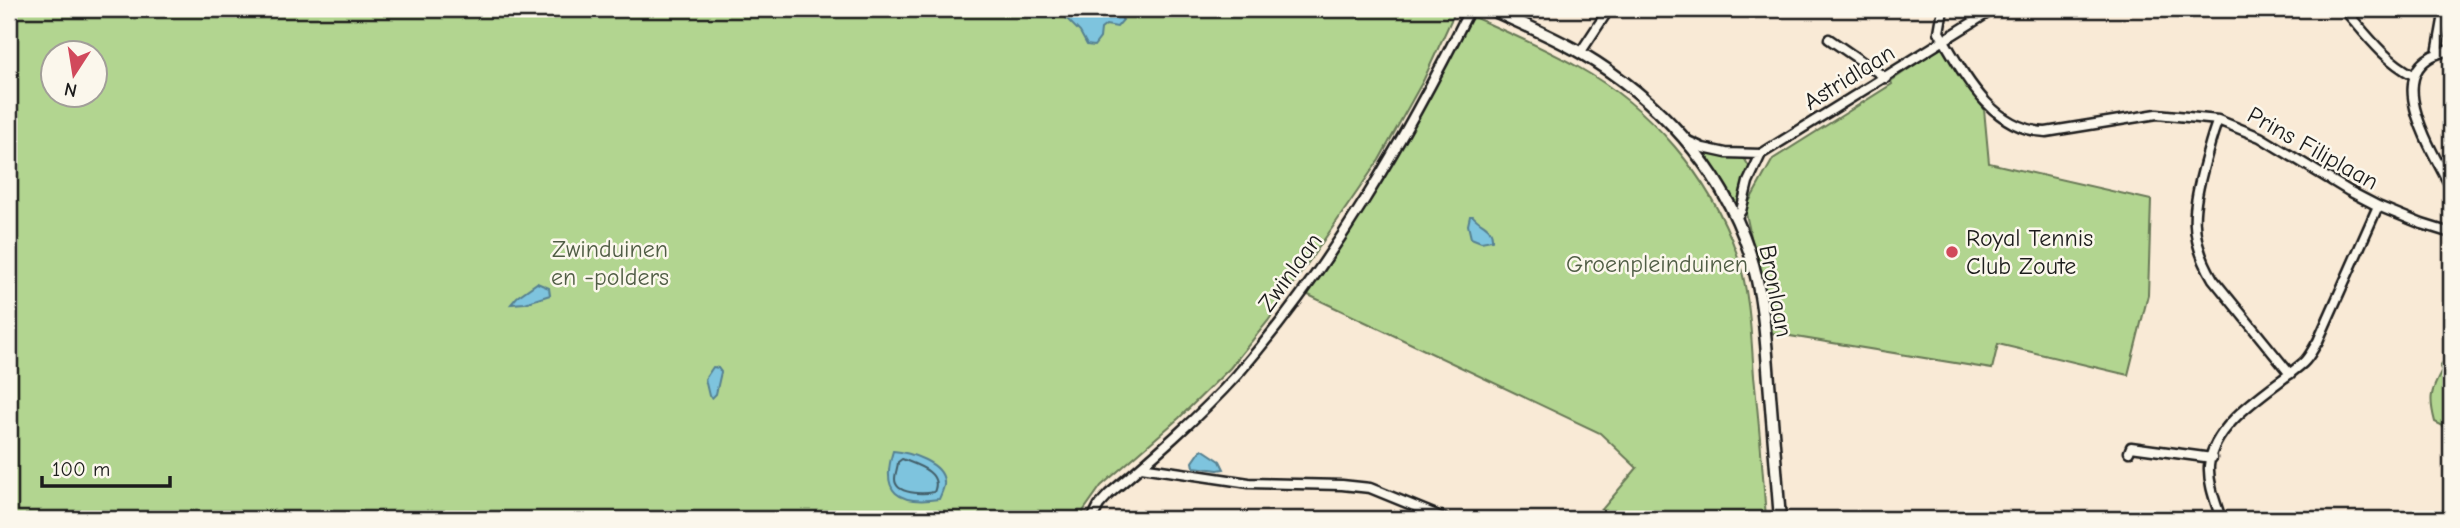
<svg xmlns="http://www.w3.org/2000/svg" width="2460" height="528" font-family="'Comic Neue',sans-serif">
<rect width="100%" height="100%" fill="#f9ead6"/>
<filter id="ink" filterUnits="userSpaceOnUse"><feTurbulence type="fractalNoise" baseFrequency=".0143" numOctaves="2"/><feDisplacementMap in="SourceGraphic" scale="14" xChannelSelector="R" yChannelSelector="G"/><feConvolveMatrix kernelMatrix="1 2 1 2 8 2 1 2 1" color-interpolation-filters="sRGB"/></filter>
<g filter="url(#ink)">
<path fill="#b2d590" stroke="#677856" stroke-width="2" fill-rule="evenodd" d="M9 9H1450L1453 16 1424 79 1379 160 1268 321 1230 368 1179 418 1101 486 1084 510 1081 519H9ZM52 52H94V94H52Z
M1467 14C1504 31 1543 47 1578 67 1650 107 1710 176 1737 254 1750 293 1751 335 1754 376 1759 423 1763 471 1766 519H1594L1637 468 1600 433 1302 292 1387 165Z
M1941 47 1984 109 1989 163 2151 200 2148 295 2128 375 1998 344 1992 369 1772 333 1745 209 1773 159 1892 84 1891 81Z
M1704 153 1730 158H1744L1750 168 1741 188 1737 207 1703 155Z
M2451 352V430L2435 422C2429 399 2430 392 2442 371L2440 367Z"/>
<path fill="#7ec4de" stroke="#578190" stroke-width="2" d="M1018 9H1084L1096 15 1101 13 1102 9H1114L1123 20 1117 27 1106 25 1101 29 1100 38 1094 46 1087 45 1080 32 1063 15C1049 19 1033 20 1019 12Z
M1470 216H1473C1480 225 1493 226 1492 240L1481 242 1471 238 1468 225Z
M537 283 549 288 550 295 525 303 511 304 517 297Z
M713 367 718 368 721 372 716 394 712 398 709 396 705 379Z
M1202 449 1220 461 1224 469 1218 470 1194 467 1193 462Z
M893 451C909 452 944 463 944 482 945 487 941 494 939 499 898 505 880 493 893 451Z"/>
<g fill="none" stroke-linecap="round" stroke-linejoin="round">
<path stroke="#435f6a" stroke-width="2" d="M902 459C917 465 943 472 934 492 924 494 895 495 895 479 895 473 898 467 898 462Z"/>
<g stroke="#1c1c1c" stroke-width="13">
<path id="minor" d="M1943 9 1939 32C1964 74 1991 130 2046 132L2157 114 2218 120 2260 137 2349 191 2378 206 2422 224 2451 233
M2344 9C2365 33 2384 60 2413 75
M1829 39 1886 78
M2451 50C2375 64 2432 149 2451 188
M1580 53 1609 9
M2437 54 2445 9
M2218 120C2212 134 2209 148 2205 162 2192 208 2188 237 2213 279L2290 374
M1688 141 1703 148 1726 153 1761 154 1994 9
M1736 218 1741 211 1748 182 1761 154
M2129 452 2131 447 2212 458
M1141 467 1249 483 1342 485 1370 488 1446 519
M1092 519 1099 505 1109 494C1154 456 1198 418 1237 375 1332 266 1406 137 1470 9
M2221 519C2216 503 2208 484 2209 466 2213 421 2272 390 2303 363 2309 358 2313 349 2318 341L2378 206"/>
</g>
<g stroke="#1c1c1c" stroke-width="15">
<path id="tertiary" d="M1490 9C1520 23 1552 36 1581 53 1657 98 1721 166 1749 251 1763 293 1766 338 1769 382 1773 428 1776 473 1780 519"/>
</g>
<use href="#minor" stroke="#fbf7ec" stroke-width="8"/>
<use href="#tertiary" stroke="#fbf7ec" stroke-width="10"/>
</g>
</g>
<circle fill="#d1495b" stroke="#fbf7ec" stroke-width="2.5" cx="1952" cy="252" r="7"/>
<g text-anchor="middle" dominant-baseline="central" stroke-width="5" stroke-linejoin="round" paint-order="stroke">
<g font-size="24" fill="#1c1c1c" stroke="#fbf7ec">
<text transform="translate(1849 77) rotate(-32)">Astridlaan</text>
<text transform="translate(2313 148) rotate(29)">Prins Filiplaan</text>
<text transform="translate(1290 272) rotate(-54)">Zwinlaan</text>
<text transform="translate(1776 291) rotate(79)">Bronlaan</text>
</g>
<g font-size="24" fill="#1c1c1c" stroke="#fbf7ec" text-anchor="start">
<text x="1966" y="238">Royal Tennis<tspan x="1966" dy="28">Club Zoute</tspan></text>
</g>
<g font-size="24" fill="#505d45" stroke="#fbf7ec">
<text x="610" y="249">Zwinduinen<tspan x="610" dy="28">en -polders</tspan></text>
<text x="1657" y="264">Groenpleinduinen</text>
</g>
</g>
<rect width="2460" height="528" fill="none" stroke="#fbf7ec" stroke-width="35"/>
<rect x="18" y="18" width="2425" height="493" fill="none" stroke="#1c1c1c" stroke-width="2.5" filter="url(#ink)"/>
<g transform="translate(74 74) rotate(192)"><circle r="33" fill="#fbf7ec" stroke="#a29f99" stroke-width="2"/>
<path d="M0-5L12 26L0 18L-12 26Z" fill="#d1495b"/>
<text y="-10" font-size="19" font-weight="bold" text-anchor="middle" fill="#1c1c1c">N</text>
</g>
<path d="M42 476v10h128v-10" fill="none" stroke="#1c1c1c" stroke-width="3.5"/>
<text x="52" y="476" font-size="21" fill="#1c1c1c" stroke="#fbf7ec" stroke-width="5" paint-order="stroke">100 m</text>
</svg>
